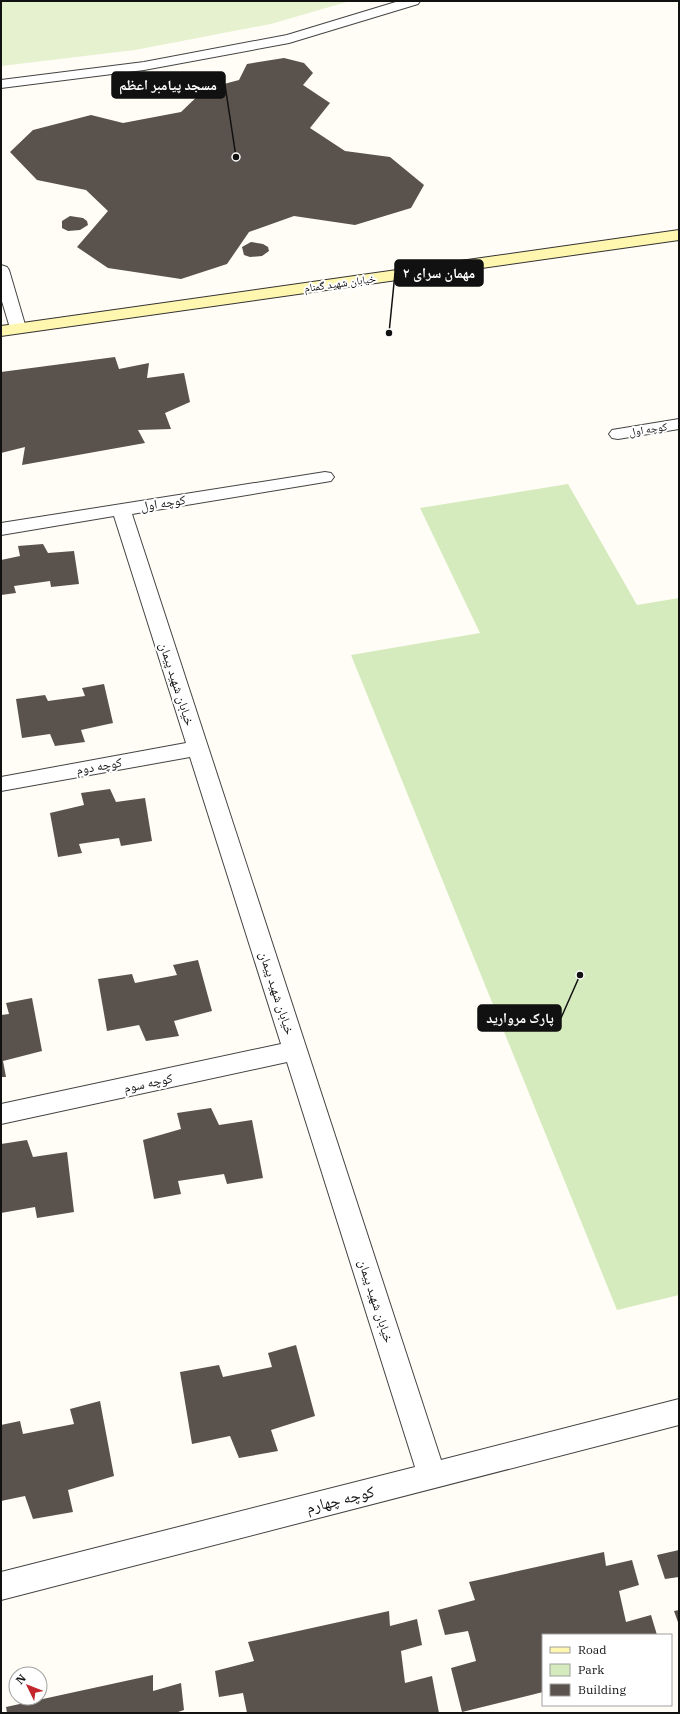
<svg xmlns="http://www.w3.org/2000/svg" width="680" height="1714" font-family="'IBM Plex Serif','Noto Naskh Arabic',serif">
<rect width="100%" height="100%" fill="#fffdf5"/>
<path fill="#d5ebbd" d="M568 484 637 605 679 598V1295L617 1310 351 655 480 633 420 508Z"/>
<path fill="#e6f2cf" d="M1 1H350L271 24 135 50 1 66Z"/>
<path fill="#5a524d" d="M284 58 304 63 313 73 303 85 330 103 310 128 345 151 390 157 424 185 411 208 355 225 294 216 249 232 227 264 181 279 108 268 77 247 108 211 86 190 37 180 10 152 33 130 91 115 123 123 181 112 205 89 239 80 247 64Z
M70 216 83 218 87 221 88 225 80 230 68 231 62 228V221Z
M251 242 263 244 268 247 269 251 262 256 250 257 244 255 242 247Z
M115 357 119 369 149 363 147 378 184 373 190 402 165 413 171 429 138 430 145 443 22 465 25 447 1 453V372Z
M43 544 48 553 74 551 79 584 51 587 50 581 14 586 16 593 1 595V560L20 556 18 546Z
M104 684 113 723 81 730 85 742 55 746 50 734 22 738 16 699 45 695 48 701 85 696 82 688Z
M110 789 116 802 145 798 152 841 121 846 119 838 79 844 82 853 58 857 50 813 84 805 81 793Z
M198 960 212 1011 174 1021 179 1036 146 1041 139 1025 107 1031 98 979 132 974 135 983 177 975 173 965Z
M32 998 42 1051 3 1061 6 1077H1V1015L9 1014 6 1003Z
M211 1108 219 1125 252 1120 263 1178 227 1184 224 1174 178 1181 181 1194 154 1199 143 1140 181 1129 177 1113Z
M27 1140 33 1157 67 1152 74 1212 37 1218 35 1207 1 1213V1144Z
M296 1345 315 1416 271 1430 278 1451 239 1458 230 1436 192 1444 180 1372 219 1365 223 1377 272 1367 268 1353Z
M100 1401 114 1476 68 1490 73 1512 33 1519 25 1496 1 1501V1425L20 1421 23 1434 74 1424 70 1409Z
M679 1550V1577L665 1579 657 1555Z
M604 1552 606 1566 632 1560 639 1585 619 1591 626 1622 651 1615 657 1635H543V1692L462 1712 451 1668 476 1661 468 1631 445 1635 438 1610 475 1600 469 1582Z
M679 1610V1625L674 1611Z
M389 1611 390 1626 417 1619 422 1645 401 1651 405 1683 432 1676 439 1713H247L243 1693 219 1697 215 1671 254 1661 248 1642Z
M153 1675V1691L181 1683 184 1710 175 1713H7L6 1707Z"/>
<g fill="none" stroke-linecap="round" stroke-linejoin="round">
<g stroke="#444" stroke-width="2">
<path id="street" d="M399 1H420L418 4 289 43 144 70 1 88V80L144 62 287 35Z
M1 265 7 267 9 270 26 328 24 331 18 333 12 331 10 328 1 298Z
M679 419V429L618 439 612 438 609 434 612 430 618 429Z
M325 472 331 473 334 477 331 481 132 514 441 1460 679 1399V1425L1 1600V1572L415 1467 287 1062 1 1124V1104L281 1044 190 757 1 791V777L186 743 114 516 1 535V523Z"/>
</g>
<g stroke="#333" stroke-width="2">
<path id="secondary" d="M679 230V240L1 336V326Z"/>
</g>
<use href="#street" fill="#fff" fill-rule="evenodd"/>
<use href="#secondary" fill="#fff6b0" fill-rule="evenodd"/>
</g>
<g text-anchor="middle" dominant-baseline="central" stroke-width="4" stroke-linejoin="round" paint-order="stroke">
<g font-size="11" fill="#111" stroke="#fff">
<text transform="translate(340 283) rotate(-8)">خیابان شهید گمنام</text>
<text transform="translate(648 429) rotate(-9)">کوچه اول</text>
</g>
<g font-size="13" fill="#111" stroke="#fff">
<text transform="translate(163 503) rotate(-9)">کوچه اول</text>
<text transform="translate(177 684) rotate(72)">خیابان شهید پیمان</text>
<text transform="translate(99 766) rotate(-10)">کوچه دوم</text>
<text transform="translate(277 993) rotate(72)">خیابان شهید پیمان</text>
<text transform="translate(148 1083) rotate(-12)">کوچه سوم</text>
<text transform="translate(376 1301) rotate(72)">خیابان شهید پیمان</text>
</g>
<g font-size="16" fill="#111" stroke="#fff">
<text transform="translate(340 1499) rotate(-14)">کوچه چهارم</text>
</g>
</g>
<path fill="none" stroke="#111" stroke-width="1.5" d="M236 157L225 85M389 333L395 273M580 975L561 1018"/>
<g fill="#111" stroke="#fff" stroke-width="1.5">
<circle cx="236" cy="157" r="4"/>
<circle cx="389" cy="333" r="4"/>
<circle cx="580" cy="975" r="4"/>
</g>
<g fill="#111" stroke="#111" stroke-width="1.5">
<rect x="112" y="72" width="113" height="26" rx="4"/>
<rect x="395" y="260" width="88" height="26" rx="4"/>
<rect x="478" y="1005" width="83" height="26" rx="4"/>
</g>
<g font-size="14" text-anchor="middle" font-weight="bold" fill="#fff">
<text x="168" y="90">مسجد پیامبر اعظم</text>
<text x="439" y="278">مهمان سرای ۲</text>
<text x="520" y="1023">پارک مروارید</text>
</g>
<rect width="680" height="1714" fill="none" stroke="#111111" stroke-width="4"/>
<rect x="542" y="1634" width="130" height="72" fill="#ffffff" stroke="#a0a0a0"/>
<rect x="550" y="1647" width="20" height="6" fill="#fff6b0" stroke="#a0a0a0"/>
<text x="578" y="1654" font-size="12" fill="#111111">Road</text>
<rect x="550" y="1664" width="20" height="12" fill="#d5ebbd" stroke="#a0a0a0"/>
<text x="578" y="1674" font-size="12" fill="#111111">Park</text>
<rect x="550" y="1684" width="20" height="12" fill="#5a524d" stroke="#a0a0a0"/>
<text x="578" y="1694" font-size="12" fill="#111111">Building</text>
<g transform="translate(28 1686) rotate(313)"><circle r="19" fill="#ffffff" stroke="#a0a0a0"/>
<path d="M0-3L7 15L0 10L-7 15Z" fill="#c4262e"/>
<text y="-6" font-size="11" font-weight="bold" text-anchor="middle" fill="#111111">N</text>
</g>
</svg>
